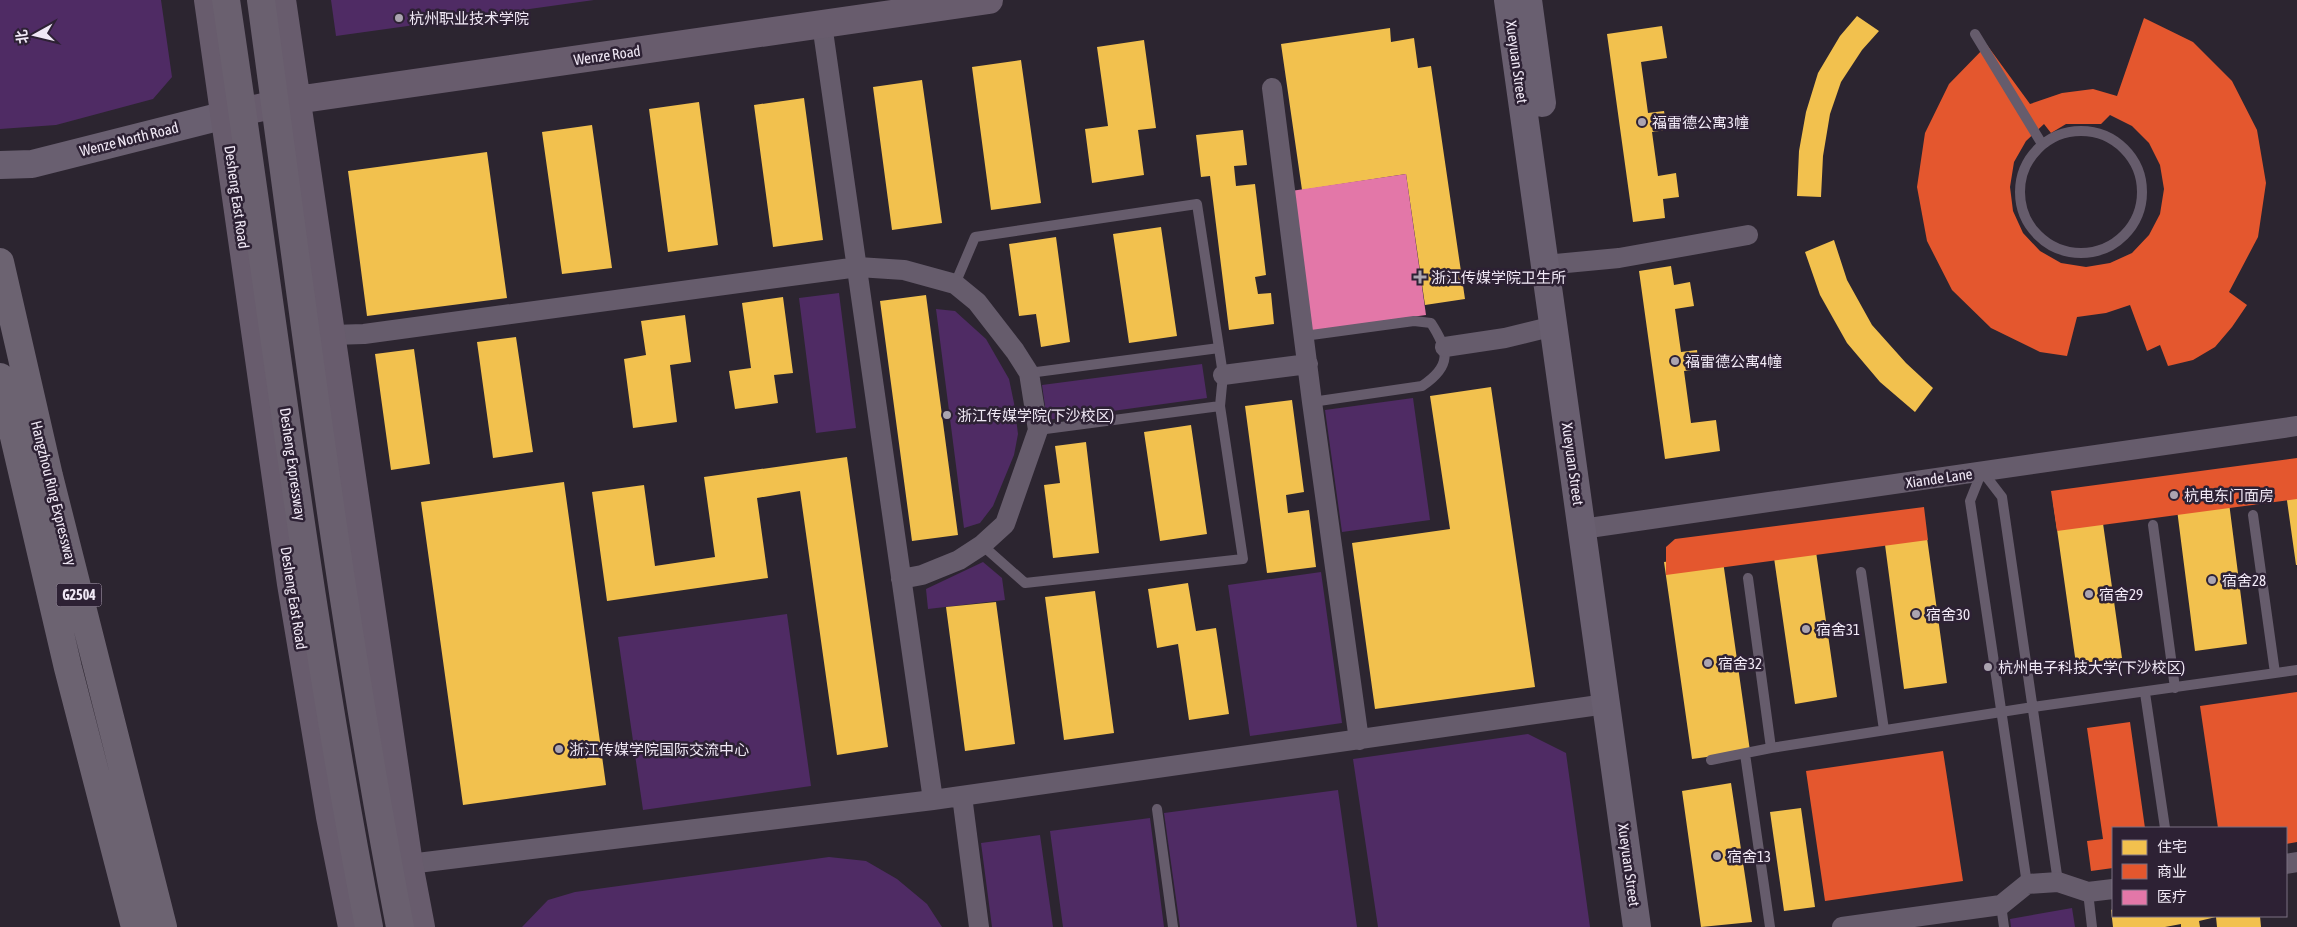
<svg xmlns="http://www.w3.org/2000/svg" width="2297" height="927" font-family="'Asap Condensed','Noto Sans SC',sans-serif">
<rect width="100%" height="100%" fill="#2c2530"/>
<path fill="#4f2b64" d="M0 0H161L172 77 153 99 56 125 0 129Z
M331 0H594L336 36Z
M839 293 856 428 816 433 799 298Z
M936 309 955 311 986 339 1009 379 1014 403 1018 434 1014 455 993 506 980 523 964 528Z
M1202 364 1207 398 1047 420 1042 385Z
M1413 398 1430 520 1342 532 1325 410Z
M983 562 1002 578 1005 600 928 609 926 589Z
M1321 572 1342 723 1250 736 1228 585Z
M787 614 811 786 643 810 618 637Z
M1528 734 1566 753 1590 927H1378L1353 759Z
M1338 790 1357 927H1180L1164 813Z
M1150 818 1164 927H1063L1050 831Z
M1040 835 1053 927H992L981 843Z
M829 857 866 861 897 879 927 904 942 927H522L548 900 575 892Z
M2072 908 2075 927H2011L2010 919Z"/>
<path fill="#f2c14e" d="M1857 16 1879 31 1862 50 1841 82 1830 114 1823 156 1821 197 1797 196 1799 151 1806 112 1818 73 1840 36Z
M1662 26 1667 58 1641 62 1648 113 1664 111 1667 130 1652 132 1658 176 1676 173 1679 197 1663 199 1665 218 1633 222 1607 34Z
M1390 28 1391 42 1414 38 1418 68 1431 66 1465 299 1425 305 1406 174 1302 190 1281 44Z
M1144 40 1156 128 1138 130 1144 175 1092 183 1085 129 1108 126 1097 47Z
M1021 60 1041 203 991 210 972 67Z
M922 80 942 223 892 230 873 87Z
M804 98 823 240 773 247 754 105Z
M699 102 718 245 668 252 649 109Z
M592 125 612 268 562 274 542 132Z
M1243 130 1247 165 1234 166 1236 186 1255 184 1266 275 1255 277 1258 294 1271 293 1274 324 1229 330 1210 176 1201 177 1196 135Z
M487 152 507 298 367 316 348 171Z
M1161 227 1177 336 1129 343 1113 234Z
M1056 237 1070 342 1041 347 1036 314 1019 316 1009 244Z
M1834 240 1847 280 1872 325 1906 363 1933 388 1915 412 1880 382 1847 343 1820 295 1805 252Z
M1671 266 1674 285 1690 282 1694 306 1675 309 1681 352 1697 350 1699 369 1684 371 1691 423 1716 420 1720 451 1665 459 1639 271Z
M926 295 958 535 912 541 880 301Z
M783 297 793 373 774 375 778 403 735 409 729 371 751 368 742 303Z
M685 315 691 362 670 365 677 422 633 428 624 359 646 355 641 321Z
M516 337 533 452 493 458 477 342Z
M414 349 430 464 391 470 375 354Z
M1491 387 1535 687 1375 709 1352 543 1450 529 1430 396Z
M1292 400 1304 492 1286 495 1288 513 1309 510 1316 567 1267 573 1245 406Z
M1191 425 1207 534 1160 541 1144 432Z
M1086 442 1099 553 1053 558 1044 485 1060 483 1055 446Z
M847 457 888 747 837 755 800 491 757 498 768 578 607 601 592 492 644 485 655 566 715 557 704 477Z
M2297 470V565H2296L2283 472Z
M2226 479 2247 644 2195 651 2174 486Z
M564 482 606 785 463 805 421 502Z
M2099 495 2122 658 2076 664 2053 501Z
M1924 516 1947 683 1904 689 1882 522Z
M1813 531 1837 697 1795 704 1771 537Z
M1722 554 1750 751 1692 759 1664 562Z
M1188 583 1196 631 1216 628 1229 714 1189 720 1178 644 1157 648 1148 589Z
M1095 591 1114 733 1064 740 1045 597Z
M996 602 1015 744 965 751 946 607Z
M1731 783 1752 922 1701 927 1682 791Z
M1801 808 1815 907 1784 911 1770 812Z
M2113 909V916H2260L2261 927H2217L2216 917 2199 921 2200 927H2181V924L2165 927H2113L2111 910Z"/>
<path fill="#e4572e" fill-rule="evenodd" d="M2144 18 2193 42 2232 81 2257 130 2266 183 2258 237 2229 292 2247 305 2232 327 2215 347 2193 360 2168 366 2160 345 2147 351 2130 305 2106 313 2077 317 2067 356 2040 352 1991 328 1952 290 1927 241 1917 187 1925 133 1949 84 1987 45 2030 104 2062 93 2093 89 2117 96ZM2110 115 2132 126 2149 143 2160 165 2164 189 2160 214 2149 235 2132 253 2110 263 2086 267 2061 263 2040 251 2023 233 2013 211 2010 187 2014 162 2026 141 2044 124 2051 133 2066 124H2101Z
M2297 458V499L2057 531 2051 491Z
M1924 507 1928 540 1666 575V547L1675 539Z
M2297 692V842L2286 844V828H2218L2200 706Z
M2130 722 2145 828H2113V868L2091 871 2087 841 2103 839 2087 728Z
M1943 751 1963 881 1825 901 1806 771Z"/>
<path fill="#e377a8" d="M1406 174 1426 315 1310 331 1291 191Z"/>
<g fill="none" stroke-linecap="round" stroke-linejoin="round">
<path stroke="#665c6c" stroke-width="10" d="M1975 34 2042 144
M2020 192a61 61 0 1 1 122 0a61 61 0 1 1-122 0Z
M955 284 975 237 1197 204 1219 348
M1304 336 1414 321 1431 323C1449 351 1452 366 1422 386L1312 402
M1029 373 1219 348 1223 375 1220 406 1038 430
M1982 471 2002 497 2058 882
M1982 471 1970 501 2027 884
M2253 515 2275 673
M2153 525 2175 688
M982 545 1025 583 1243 559 1220 406
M1861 572 1884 730
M1748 578 1771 748
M2145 693 2165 828
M1745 754 1770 927
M1711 760 1771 748 2033 707 2297 670
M1157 809 1173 927
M2088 892 2092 927
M2001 905 2004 927"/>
<path stroke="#665c6c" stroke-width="20" d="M822 24 933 800
M1272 88 1312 402 1359 740
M1545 265 1619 258 1748 235
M332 335 364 334 858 267 904 270 955 284 977 302 1015 351 1029 373 1038 430 1005 524 982 545 959 560 922 575 901 579
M1445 347 1505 338 1554 326
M1223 375 1308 364
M1582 529 2297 426
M962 796 979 927
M409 864 933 800 1606 704
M2286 864 2297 862
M1842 927 2001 905 2027 884 2058 882 2088 892 2113 889"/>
<path stroke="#695f70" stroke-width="28" d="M1508 0 1637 927
M1528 0 1542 103
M0 165 32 164 226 115"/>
<path stroke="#685c6d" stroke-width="28" d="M208 0 291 584 330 817 352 927
M282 0 409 864 421 927
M226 115 296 100 989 0"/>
<path stroke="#6a606f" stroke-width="28" d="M226 0C272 309 309 620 369 927
M261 0C303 310 341 620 400 927"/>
<path stroke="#6c6371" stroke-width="28" d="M0 262 49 476 163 927
M0 377 68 668 135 927"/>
</g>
<g fill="#aba4b0" stroke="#2d2134" stroke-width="2">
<circle cx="399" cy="18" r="5"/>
<circle cx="1642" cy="122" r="5"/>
<path d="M1417.5 269.5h5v5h5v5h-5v5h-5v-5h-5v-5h5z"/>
<circle cx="1675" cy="361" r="5"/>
<circle cx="947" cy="415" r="5"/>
<circle cx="2174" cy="495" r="5"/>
<circle cx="2212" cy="580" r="5"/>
<circle cx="2089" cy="594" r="5"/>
<circle cx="1916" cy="614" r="5"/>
<circle cx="1806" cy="629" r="5"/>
<circle cx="1708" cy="663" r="5"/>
<circle cx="1988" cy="667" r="5"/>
<circle cx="559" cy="749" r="5"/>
<circle cx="1717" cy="856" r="5"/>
</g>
<g text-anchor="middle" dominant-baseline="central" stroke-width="5" stroke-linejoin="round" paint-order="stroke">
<rect fill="#2d2134" stroke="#b6acbb" stroke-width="1" x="56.5" y="583.5" width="45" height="23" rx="4"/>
<g font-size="14" font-weight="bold" fill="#f0e8f5">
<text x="79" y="595">G2504</text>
</g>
<g font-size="15" fill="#f0e8f5" stroke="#2d2134" text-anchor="start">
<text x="409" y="18">杭州职业技术学院</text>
<text x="1652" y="122">福雷德公寓3幢</text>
<text x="1431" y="277">浙江传媒学院卫生所</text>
<text x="1685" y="361">福雷德公寓4幢</text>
<text x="957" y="415">浙江传媒学院(下沙校区)</text>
<text x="2184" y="495">杭电东门面房</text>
<text x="2222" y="580">宿舍28</text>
<text x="2099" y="594">宿舍29</text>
<text x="1926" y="614">宿舍30</text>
<text x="1816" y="629">宿舍31</text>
<text x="1718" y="663">宿舍32</text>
<text x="1998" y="667">杭州电子科技大学(下沙校区)</text>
<text x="569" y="749">浙江传媒学院国际交流中心</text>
<text x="1727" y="856">宿舍13</text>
</g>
<g font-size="15" fill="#f0e8f5" stroke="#2d2134">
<text transform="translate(607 55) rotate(-8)">Wenze Road</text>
<text transform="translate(1517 62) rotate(82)">Xueyuan Street</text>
<text transform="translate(129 139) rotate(-14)">Wenze North Road</text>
<text transform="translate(237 197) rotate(82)">Desheng East Road</text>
<text transform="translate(293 464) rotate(82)">Desheng Expressway</text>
<text transform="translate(1573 464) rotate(82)">Xueyuan Street</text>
<text transform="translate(1939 478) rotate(-8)">Xiande Lane</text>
<text transform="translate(54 493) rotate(76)">Hangzhou Ring Expressway</text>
<text transform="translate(294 598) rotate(81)">Desheng East Road</text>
<text transform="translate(1629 865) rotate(82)">Xueyuan Street</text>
</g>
</g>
<rect x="2112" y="827" width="175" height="90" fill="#2d2134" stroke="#7b7181"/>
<rect x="2122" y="840" width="25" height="15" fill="#f2c14e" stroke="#7b7181"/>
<text x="2157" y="852" font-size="15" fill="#f0e8f5">住宅</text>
<rect x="2122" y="864" width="25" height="15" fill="#e4572e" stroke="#7b7181"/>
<text x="2157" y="877" font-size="15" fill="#f0e8f5">商业</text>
<rect x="2122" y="890" width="25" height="15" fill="#e377a8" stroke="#7b7181"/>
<text x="2157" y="902" font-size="15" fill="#f0e8f5">医疗</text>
<g transform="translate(35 35) rotate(262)" stroke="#2d2134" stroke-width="4" paint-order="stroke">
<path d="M0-4L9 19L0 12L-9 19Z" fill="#f0e8f5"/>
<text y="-8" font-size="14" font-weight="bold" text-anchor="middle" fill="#f0e8f5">北</text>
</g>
</svg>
